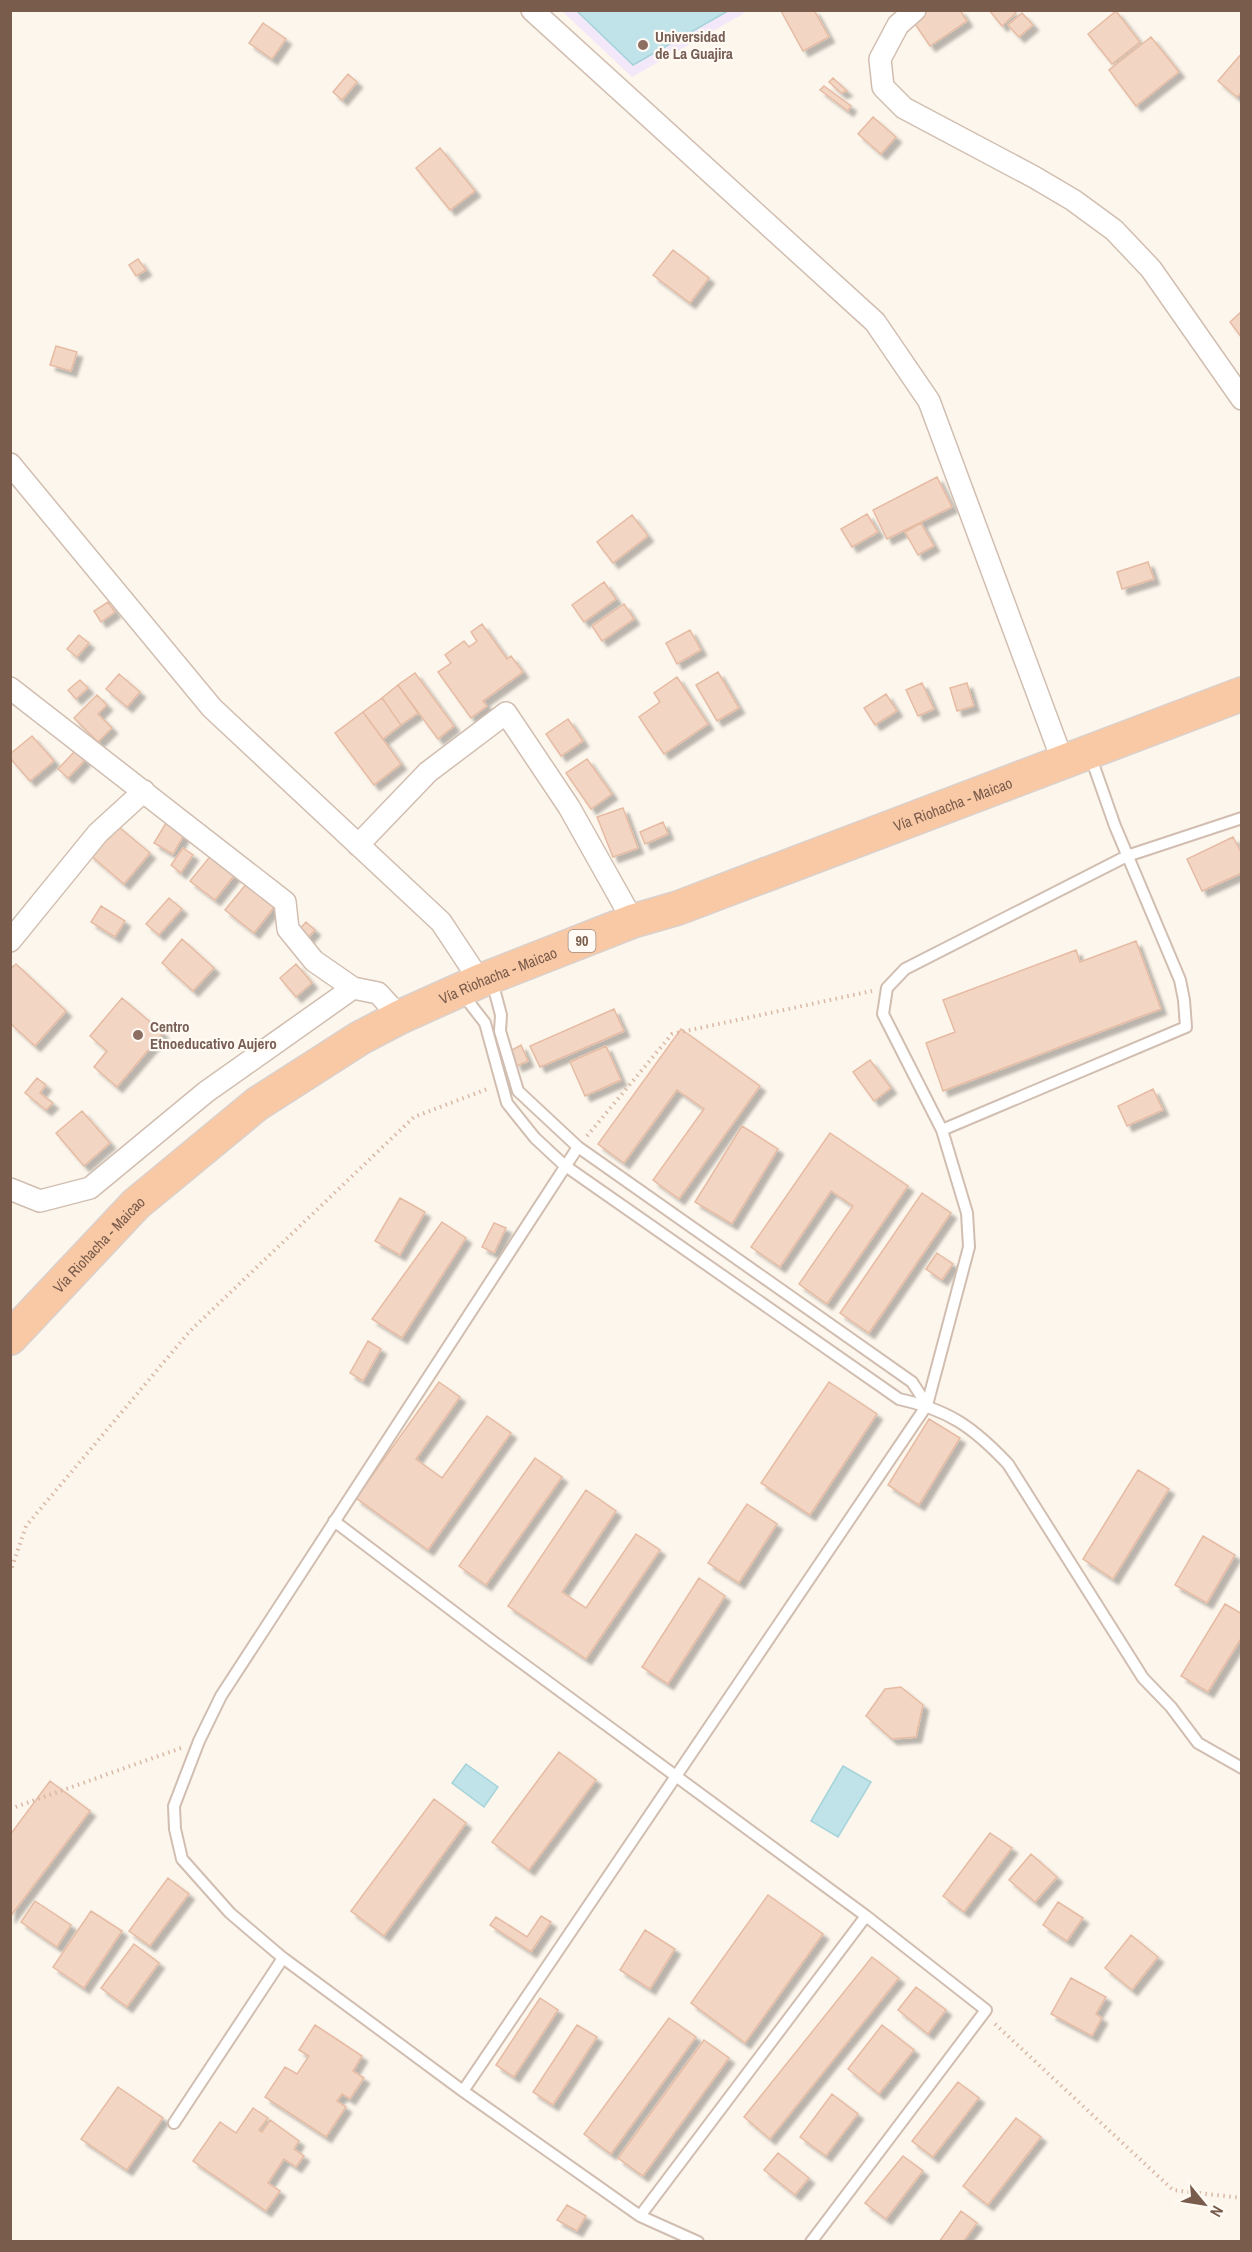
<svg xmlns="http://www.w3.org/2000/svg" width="1252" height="2252" font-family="'Archivo Narrow',sans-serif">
<defs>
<filter id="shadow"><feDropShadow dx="5.5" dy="5.5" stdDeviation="1.5" flood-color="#0004"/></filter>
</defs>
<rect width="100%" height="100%" fill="#fdf6ec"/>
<path fill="#f3e8fa" d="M562 11H748L632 77Z"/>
<path fill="#bfe3e8" stroke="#a5d3da" stroke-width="1.5" d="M577 11H728L633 65Z
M466 1764 498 1787 484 1807 452 1783Z
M843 1766 871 1782 838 1837 811 1821Z"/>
<path fill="#f3d5c3" stroke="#e6bba3" stroke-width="1.5" filter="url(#shadow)" d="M782 10H814L829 37 803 51 781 11Z
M928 10H960L967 21 930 46 913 21Z
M989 10H1014L1016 13 1002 26Z
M1116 11 1140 42 1112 64 1088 34Z
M1022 13 1033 25 1019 37 1008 25Z
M263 23 286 39 272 59 249 43Z
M1151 37 1179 72 1136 106 1109 70Z
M1242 53V92L1237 97 1218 81Z
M348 74 357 82 342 100 333 92Z
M833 78 847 91 841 93 829 82Z
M824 86 851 106 848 111 820 90Z
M873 117 896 137 881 154 858 134Z
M440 148 475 191 450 210 416 168Z
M673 250 709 278 690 303 653 275Z
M138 259 146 270 136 276 129 265Z
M1242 311V338L1230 322Z
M56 346 77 352 71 371 50 365Z
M937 477 952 507 887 539 873 510Z
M867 514 878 532 852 547 841 529Z
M632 515 648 536 613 563 597 542Z
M921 523 934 546 918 555 905 532Z
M1148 562 1154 579 1122 589 1117 572Z
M604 582 616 599 584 622 572 605Z
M108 602 115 612 101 622 94 611Z
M624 604 634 619 602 641 592 626Z
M482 624 507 659 511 656 523 672 483 701 487 706 471 718 438 672 451 663 445 655 464 641 469 647 477 641 471 632Z
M690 630 701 650 677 664 666 643Z
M79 635 89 643 77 657 67 649Z
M718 672 739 708 717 721 696 685Z
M415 673 454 726 438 739 398 685Z
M119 674 140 692 127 707 106 689Z
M677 677 708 724 664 754 639 717 660 702 654 693Z
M80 680 88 688 76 699 68 690Z
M922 683 934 709 918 716 906 690Z
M967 683 974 706 957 711 950 688Z
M398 685 418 713 401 725 382 698Z
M886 694 897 711 875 725 864 708Z
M97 695 107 705 98 714 112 728 98 742 74 718Z
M382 698 401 725 383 739 363 712Z
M363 712 401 764 374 785 335 733Z
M568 719 583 741 561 756 546 734Z
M32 736 54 761 30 781 10 758V754Z
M75 751 85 760 68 778 58 769Z
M587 759 612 794 591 809 566 773Z
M623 808 638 848 613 857 597 817Z
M663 822 668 834 645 844 640 832Z
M114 823 150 853 124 884 89 854Z
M166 823 185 833 173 854 154 843Z
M1233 837 1242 854V873L1202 891 1187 859Z
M183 848 193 855 181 873 171 865Z
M213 853 237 872 215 900 190 881Z
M247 883 276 905 254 933 225 910Z
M169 898 182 909 159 935 146 924Z
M101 906 125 921 115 937 91 922Z
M306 922 315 930 303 943 294 935Z
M182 939 214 968 193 991 162 963Z
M1136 941 1161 1009 943 1091 926 1043 955 1032 943 1000 1076 950 1080 962Z
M16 964 66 1011 35 1046 10 1023V969Z
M296 964 312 983 296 997 280 978Z
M122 998 163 1033 117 1087 94 1067 107 1051 90 1036Z
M614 1009 624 1031 540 1067 530 1046Z
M681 1029 760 1086 679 1199 653 1180 704 1109 677 1090 624 1163 598 1144Z
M521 1045 528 1061 517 1066 510 1051Z
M606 1046 621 1080 585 1096 570 1062Z
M870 1060 891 1088 874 1101 853 1072Z
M37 1078 46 1085 40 1093 53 1103 46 1110 25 1093Z
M1153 1089 1163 1110 1127 1126 1118 1106Z
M82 1111 110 1143 84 1166 56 1133Z
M742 1126 778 1149 732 1224 695 1202Z
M830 1133 908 1186 827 1304 799 1284 853 1206 831 1191 780 1267 751 1247Z
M922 1193 951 1213 869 1333 840 1313Z
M400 1198 425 1212 400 1255 375 1241Z
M442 1222 466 1238 402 1338 372 1319Z
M494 1223 506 1228 494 1253 482 1247Z
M937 1253 953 1264 942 1280 926 1269Z
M368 1341 381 1349 363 1381 350 1373Z
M439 1382 460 1397 416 1459 442 1478 487 1416 511 1433 428 1550 356 1498Z
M829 1382 877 1414 810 1515 761 1483Z
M929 1419 960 1438 919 1505 888 1485Z
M535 1458 562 1477 486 1585 459 1566Z
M1138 1470 1169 1489 1113 1579 1083 1559Z
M586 1490 616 1511 562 1592 586 1608 636 1534 660 1550 586 1659 508 1606Z
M747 1504 777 1524 739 1583 708 1563Z
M1203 1536 1235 1555 1207 1603 1175 1585Z
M699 1578 725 1596 668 1684 642 1667Z
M1225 1604 1242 1614V1637L1208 1692 1181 1676Z
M901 1687 923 1705 916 1737 892 1739 866 1716 885 1689Z
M559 1752 596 1780 529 1870 492 1842Z
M50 1781 90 1811 10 1917V1835Z
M434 1799 466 1823 384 1936 351 1911Z
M990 1833 1012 1848 964 1912 943 1896Z
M1031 1854 1057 1877 1035 1902 1009 1880Z
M168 1878 189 1894 150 1946 129 1931Z
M768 1895 823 1934 745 2043 691 2003Z
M35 1901 71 1925 57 1947 21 1922Z
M1058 1902 1083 1918 1067 1941 1043 1925Z
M91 1911 122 1931 84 1988 53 1967Z
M541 1916 551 1922 531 1952 490 1925 496 1917 527 1937Z
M645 1930 675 1949 650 1989 620 1970Z
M1131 1935 1158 1957 1132 1990 1105 1968Z
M134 1944 159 1963 127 2007 101 1988Z
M872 1957 899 1978 770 2139 744 2117Z
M1071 1978 1106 1997 1096 2014 1102 2018 1092 2036 1051 2014Z
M916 1987 946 2010 928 2034 898 2010Z
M540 1998 558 2010 514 2077 496 2065Z
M669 2018 696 2037 611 2154 584 2134Z
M315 2025 362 2056 353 2071 364 2078 350 2099 342 2094 337 2101 346 2107 326 2137 265 2097 285 2067 297 2074 309 2056 299 2050Z
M577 2025 597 2037 553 2105 533 2092Z
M882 2025 914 2050 879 2094 848 2069Z
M704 2040 729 2058 643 2176 618 2158Z
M958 2082 979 2098 933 2157 912 2141Z
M118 2087 163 2118 127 2170 81 2139Z
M832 2094 858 2114 826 2156 800 2137Z
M253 2108 268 2118 259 2130 262 2132 270 2120 299 2141 294 2149 304 2156 296 2167 284 2159 268 2183 280 2191 266 2211 193 2161 220 2122 236 2133Z
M1016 2118 1041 2137 988 2205 963 2186Z
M778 2153 809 2178 795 2195 764 2170Z
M903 2156 923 2171 886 2219 865 2203Z
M567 2205 586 2216 577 2231 557 2220Z
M961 2211 977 2223 963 2242H939Z"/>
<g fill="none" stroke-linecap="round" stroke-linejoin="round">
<g stroke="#d1beb0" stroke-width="14">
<path id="service" d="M492 981 501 1015 500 1031 518 1091 578 1147 912 1382 927 1405
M461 992 485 1023 507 1103 535 1138 564 1165 899 1399C949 1410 973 1427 1008 1464L1143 1678 1171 1707 1198 1743 1242 1768
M942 1130 1186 1027 1184 1000 1180 980 1115 826 1090 755
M578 1147 221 1696 199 1741 174 1806 175 1829 182 1859 230 1913 283 1958 463 2091 640 2216 698 2242
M334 1521 495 1643 866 1916 986 2010 811 2242
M463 2091 927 1405 969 1247 967 1213 942 1130 883 1014 887 988 905 969 1127 856 1242 818
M174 2123 283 1958
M640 2216 866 1916"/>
</g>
<g stroke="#d1beb0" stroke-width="24">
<path id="minor" d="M532 10 875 322 929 401 1063 762
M915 10 898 25 880 59 883 87 904 108 1034 177 1073 200 1114 230 1151 269 1242 399
M10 464 212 708 441 922 480 981
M10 688 285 902 288 929 314 961 353 988
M358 845 428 772 506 713 569 807 633 921
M10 941 98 833 144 791
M10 1189 40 1201 90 1188 206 1092 353 988 378 993 400 1017"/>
</g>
<g stroke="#dad1cd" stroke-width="36">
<g id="trunk">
<path id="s1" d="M10 1338 136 1204 257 1104 360 1038 400 1017 480 981 633 921 678 908 1242 694"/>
</g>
</g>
<path stroke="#d9b8a5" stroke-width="4" stroke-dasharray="1.5 4.5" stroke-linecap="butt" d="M587 1136 672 1034 872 991
M10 1573 26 1526 190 1331 414 1117 490 1088
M10 1809 181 1748
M995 2024 1173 2190 1242 2198"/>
<use href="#service" stroke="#fff" stroke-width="10"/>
<use href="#minor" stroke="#fff" stroke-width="21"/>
<use href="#trunk" stroke="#f9c8a4" stroke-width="33"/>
</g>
<g fill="#8d6e63" stroke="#fffaf3" stroke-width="2">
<circle cx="643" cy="45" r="6"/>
<circle cx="138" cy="1035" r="6"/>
</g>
<g text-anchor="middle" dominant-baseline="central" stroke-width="4.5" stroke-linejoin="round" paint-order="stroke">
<rect fill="#fffaf3" stroke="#a28b7f" stroke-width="1.5" x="568.5" y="930" width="27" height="22" rx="4.5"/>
<g font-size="14" font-weight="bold" fill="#7a5c4d">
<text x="582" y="941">90</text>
</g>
<g font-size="15" font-weight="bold" fill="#785e54" stroke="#fffaf3" text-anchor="start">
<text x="655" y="36">Universidad<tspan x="655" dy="17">de La Guajira</tspan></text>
<text x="150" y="1026">Centro<tspan x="150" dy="17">Etnoeducativo Aujero</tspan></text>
</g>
<g font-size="15" fill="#7a5c4d" stroke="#fffaf3">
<text stroke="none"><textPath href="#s1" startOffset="1101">Vía Riohacha - Maicao</textPath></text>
<text stroke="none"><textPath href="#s1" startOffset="615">Vía Riohacha - Maicao</textPath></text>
<text stroke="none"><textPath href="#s1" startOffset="129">Vía Riohacha - Maicao</textPath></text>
</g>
</g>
<rect width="1252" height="2252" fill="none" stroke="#7a5c4d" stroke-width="24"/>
<g transform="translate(1204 2204) rotate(120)" stroke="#fffaf3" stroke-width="4.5" paint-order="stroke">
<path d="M0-4.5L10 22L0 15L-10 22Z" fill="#7a5c4d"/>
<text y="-9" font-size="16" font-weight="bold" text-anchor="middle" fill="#7a5c4d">N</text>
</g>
</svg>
